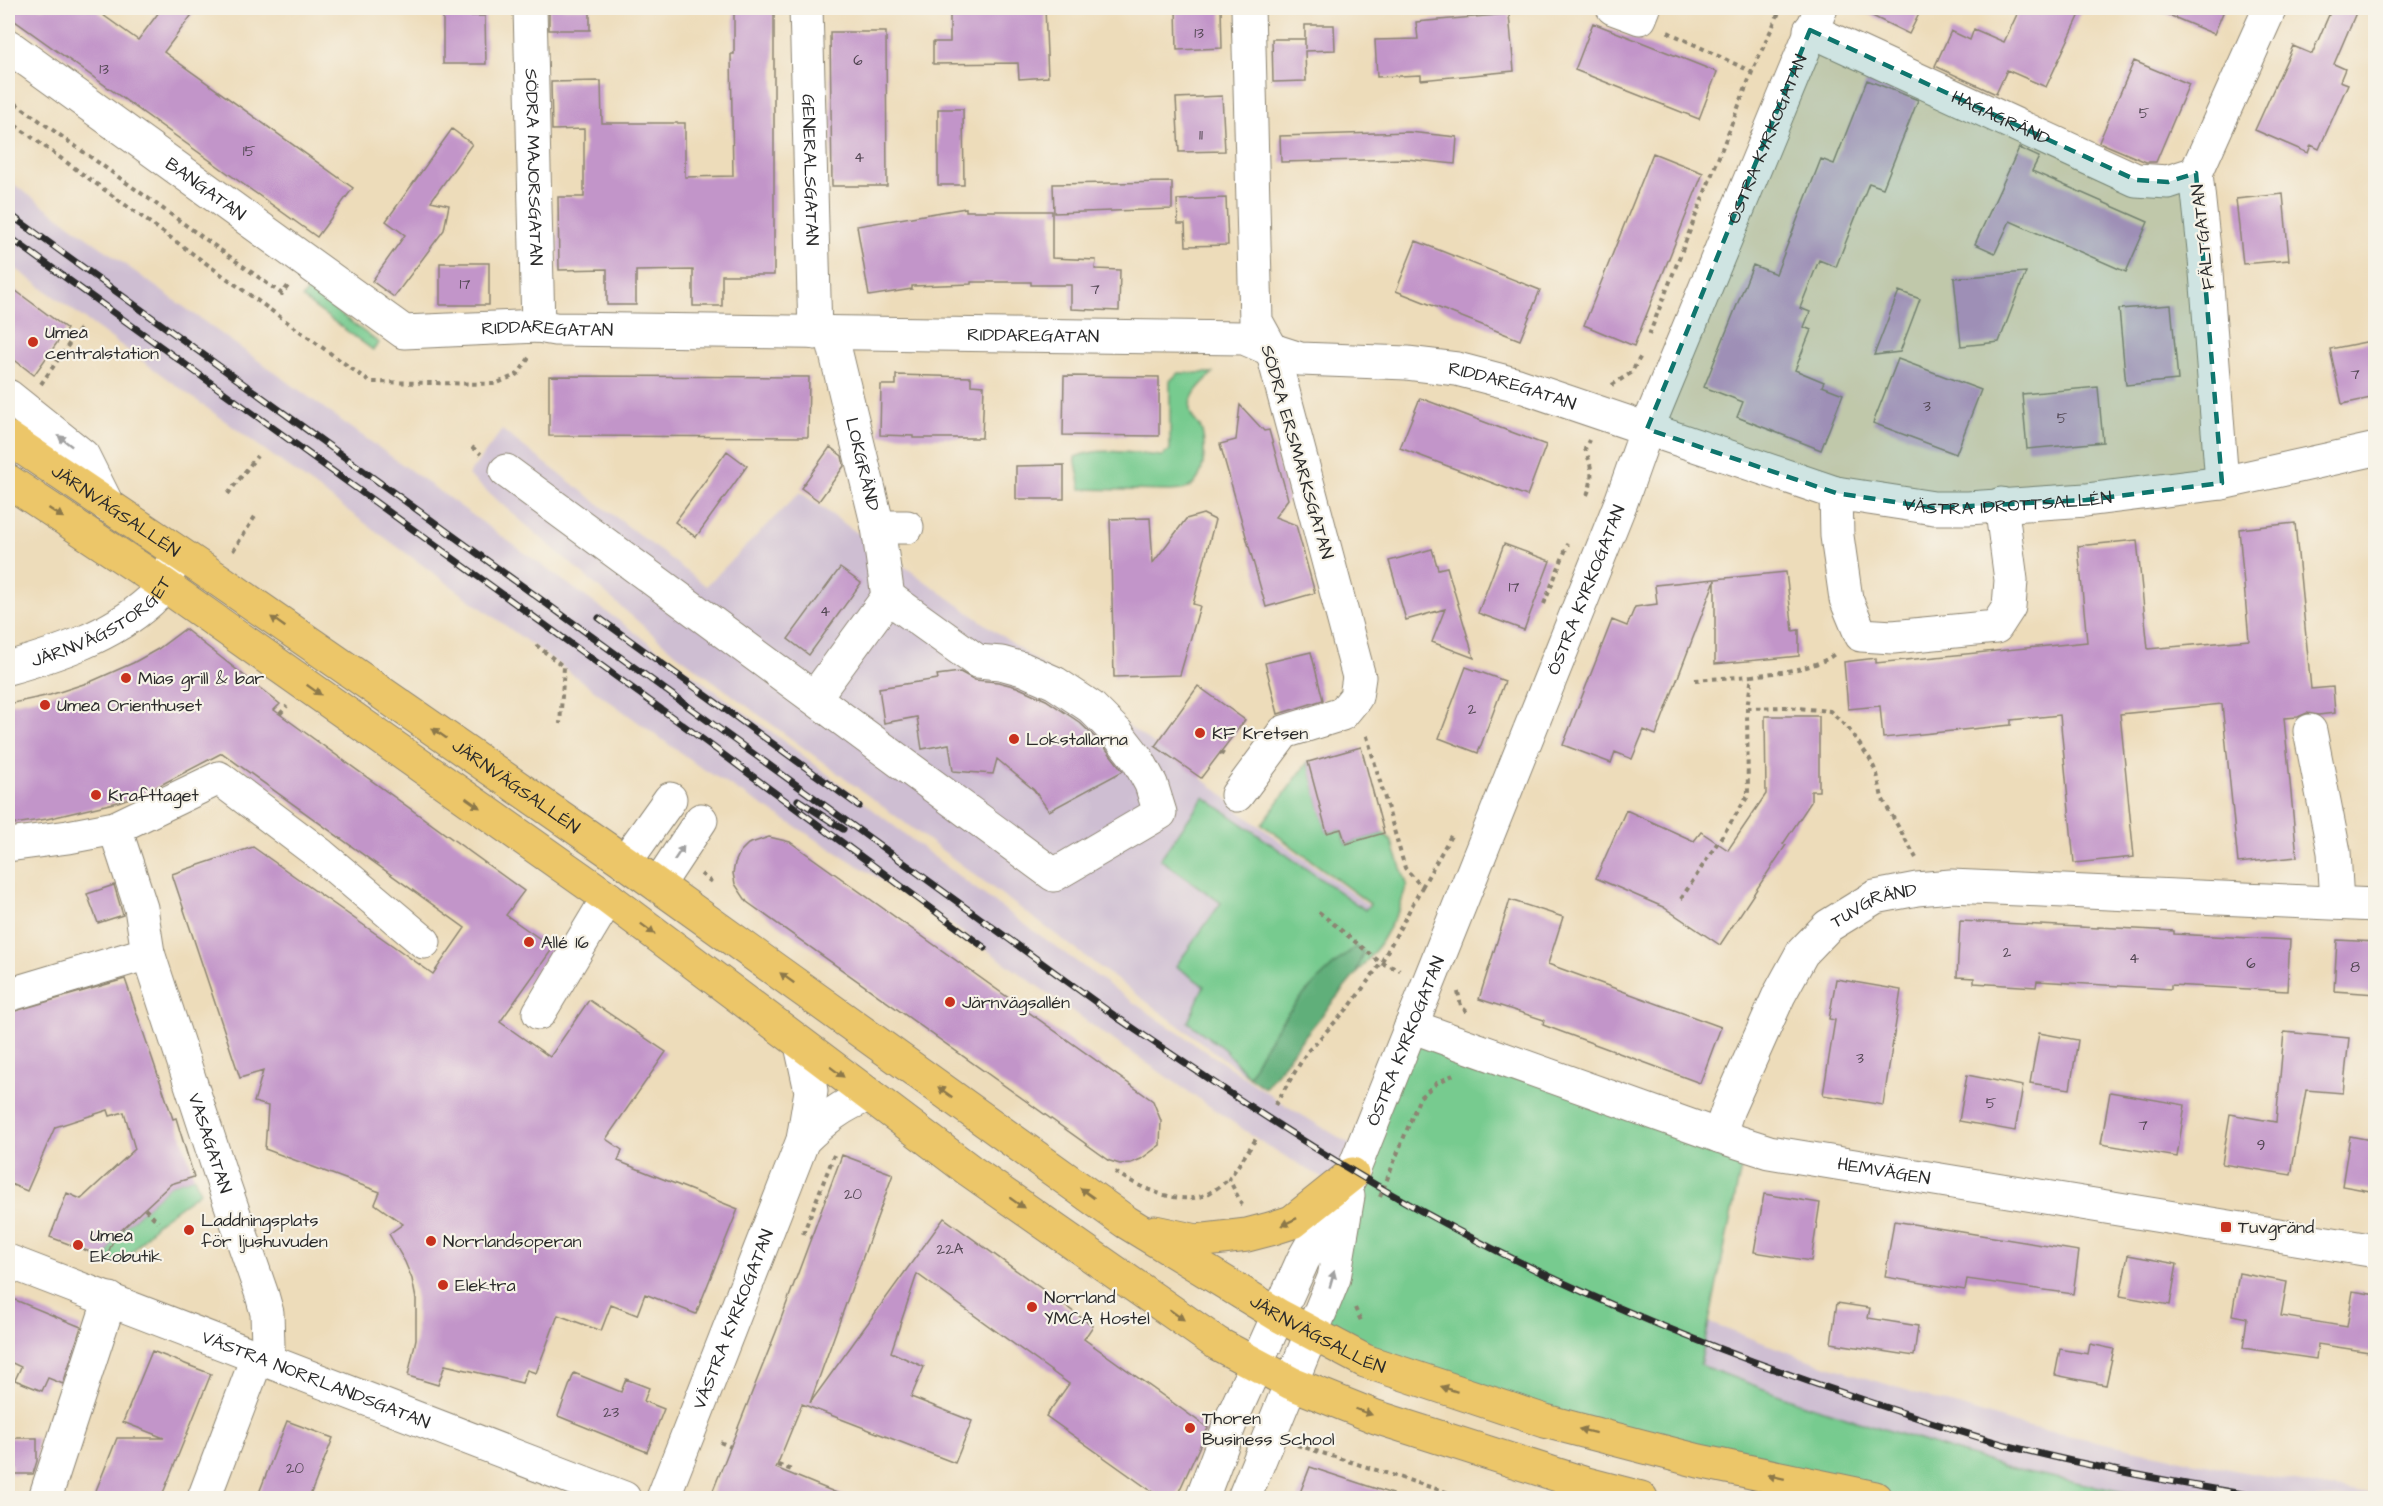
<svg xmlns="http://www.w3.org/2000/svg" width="2383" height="1506" font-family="'Architects Daughter',sans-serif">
<rect width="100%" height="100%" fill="#f7f3e8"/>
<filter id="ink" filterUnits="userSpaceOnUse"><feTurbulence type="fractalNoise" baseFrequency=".0167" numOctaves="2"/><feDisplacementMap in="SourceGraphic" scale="12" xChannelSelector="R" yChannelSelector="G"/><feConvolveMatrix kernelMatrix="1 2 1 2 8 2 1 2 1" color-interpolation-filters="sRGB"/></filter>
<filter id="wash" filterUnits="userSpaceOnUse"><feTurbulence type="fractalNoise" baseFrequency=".008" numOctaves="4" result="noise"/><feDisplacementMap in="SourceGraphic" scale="24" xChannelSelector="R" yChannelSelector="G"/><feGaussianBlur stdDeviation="1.35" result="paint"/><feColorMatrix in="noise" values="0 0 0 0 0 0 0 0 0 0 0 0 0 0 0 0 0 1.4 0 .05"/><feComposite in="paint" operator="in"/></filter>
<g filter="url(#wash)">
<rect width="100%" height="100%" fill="#eddcba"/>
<path fill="#cebed2" d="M8 180 622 623 800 753 969 884 1127 998 1287 1106 1398 1173 1605 1278 1715 1325 1815 1362 2019 1425 2239 1471 2375 1495V1498H2153L2008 1468 1801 1403 1699 1365 1376 1210 1263 1143 1103 1033 945 920 697 765 8 263Z
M502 430 706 586 800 492 1201 778 1220 792 1240 812 1368 905 1399 910 1263 1088 670 649 468 475Z"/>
<path fill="#77cb8f" stroke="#517b5d" stroke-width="1.5" d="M308 290 379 343 373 350 302 298Z
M1178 373H1213C1203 383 1191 392 1190 407 1189 419 1199 422 1202 431 1206 448 1206 483 1185 489 1181 491 1175 490 1171 491L1081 489 1075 457C1101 446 1135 454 1162 456L1170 450V381Z
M1308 762 1327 832 1341 829 1346 844 1384 833 1391 840 1407 884 1399 910 1377 948 1356 974 1363 952 1355 947C1312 982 1271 1025 1249 1077L1224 1049 1188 1022 1204 986 1176 966 1221 903 1160 859 1204 797 1365 910 1370 904 1262 824Z
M1411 1026 1745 1149 1700 1365 1801 1403 2008 1468 2153 1498H1875L1699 1461 1312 1334Z
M194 1177 200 1192 158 1222 122 1264 106 1258 115 1236 171 1184Z"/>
<path fill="#61af7a" stroke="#466d52" stroke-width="1.5" d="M1355 947 1363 951 1356 974 1303 1038 1265 1088 1249 1077C1271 1025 1312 982 1355 947Z"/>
<g id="blocks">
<path fill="#c295c9" d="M8 8H93L138 40 162 8H197L164 52 353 188 317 237 8 16Z
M549 8H590V30H549Z
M734 8H774V275H722V306H693V270L636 271V305H607V269L559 270 558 197H584V129L552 130 551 82 601 81 602 123H685V177L733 176 731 54H734Z
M950 8H1045L1048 77 1019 79 1018 63 933 64V42H950Z
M1176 8H1221L1222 48 1177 50Z
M1856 8H1922L1909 34Z
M2020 8H2083L2046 87 2007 70 1996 94 1935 66 1951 31 1970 40 1974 29 2004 42Z
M2152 8H2225L2214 34Z
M2332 8H2358L2334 64 2345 69 2340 81 2348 84 2319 149 2311 145 2308 153 2255 130 2293 46 2312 54Z
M1509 14 1514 71 1421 80V75L1377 77 1375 40 1418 39 1416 22Z
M443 16H485L486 64H443Z
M1593 23 1717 72 1699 119 1575 70Z
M1305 25H1334L1335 50 1305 51 1306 81 1273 82 1272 39H1305V49Z
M830 32H886L887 186H832Z
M2134 61 2189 84 2156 162H2146L2099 142Z
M1867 80 1918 100 1883 188 1869 183 1836 267 1819 260 1800 308 1810 312 1804 327 1811 330 1795 370 1824 382 1822 386 1843 394 1821 450 1737 417 1743 402 1704 387 1753 265 1776 274 1821 159 1834 164Z
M1222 96 1225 151 1179 152 1176 98Z
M938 109H963L964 185H938Z
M452 129 472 144 431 201 449 205 444 230 394 297 372 281 405 235 386 221Z
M1409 132 1457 137 1455 164 1406 159 1281 162 1280 136Z
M2019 148 2039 157 2032 171 2148 222 2126 272 2010 221 1995 253 1975 244Z
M1653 153 1703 173 1634 346 1584 325Z
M1172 182V209L1054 213 1053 184Z
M2283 194 2289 260 2243 264 2236 199Z
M1226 198 1228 245 1186 246 1185 224H1178L1177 200Z
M966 208V211H1052V258L1096 260 1095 269 1120 270 1119 311 1071 309V285H1031V282H971V284L912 286V289L869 296 857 226Z
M1416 241 1540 290 1520 340 1396 291Z
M440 263H489V305H440Z
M2026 272 1999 342 1961 346 1954 278Z
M8 285 67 329 34 375 8 355Z
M1899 291 1920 299 1900 352 1874 355Z
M2171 305 2178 380 2126 385 2119 309Z
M2376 340V397L2342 404 2330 349Z
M1898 359 1981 390 1956 454 1873 423Z
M896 375 971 377V385L984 386 982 438H913V436L880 435 881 385H896Z
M549 376 809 377 808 437 549 436Z
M1064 376 1159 377V436L1063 435Z
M2098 387 2103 442 2027 449 2022 394Z
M1420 398 1546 445 1527 496 1400 448Z
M1240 405 1264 431 1269 430 1288 499 1275 517 1296 525 1315 593 1266 607 1220 444 1236 440Z
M830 447 842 456 844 466 819 501 801 488Z
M727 451 747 466 696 537 675 522Z
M1064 465V499H1016V466Z
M1203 514 1215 520 1193 604 1200 606 1180 675 1114 677 1110 519 1150 518 1153 563 1186 519Z
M2295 523 2311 689 2333 687 2335 713 2318 715 2307 713 2298 717 2284 718 2297 857 2238 863 2222 704 2120 714 2134 857 2074 863 2060 715 2011 720V725L1883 738 1880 706 1848 709 1844 662 1876 658V663L2087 642 2078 546 2137 540 2148 649 2249 640 2239 529Z
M1504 544 1550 561 1524 630 1478 613Z
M1432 549 1438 569 1447 567 1474 658 1432 642 1445 609 1406 620 1389 561Z
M840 568 861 583 809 655 788 639Z
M1786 572 1793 631 1799 630V656L1715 664V580L1656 735 1644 730 1632 759 1615 752 1611 763 1563 745 1612 620 1627 626 1635 607 1657 604 1655 585Z
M185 629 280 704 274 710 524 891 506 915 553 948 500 1022 550 1057 589 1000 666 1052 606 1139 622 1150 618 1161 738 1209 696 1314 645 1294 637 1315 611 1305 601 1331 558 1315 536 1373 527 1370 522 1383 445 1365 438 1385 408 1376 416 1339V1299L412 1279 405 1262 389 1234 403 1224 375 1204 380 1192 265 1149 268 1106 254 1102 263 1071 240 1078 172 874 253 847 433 974 465 928 222 753 149 791 118 802 47 819 8 825V704L50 695 90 682 133 663 158 649Z
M1311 652 1323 700 1278 714 1265 663Z
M1466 667 1505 681 1478 753 1439 738Z
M960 672 975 680 998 682 1017 687 1046 700 1079 722 1103 745 1123 771 1049 811 1034 790 997 759 993 774 953 771 949 744 922 749 917 717 884 723 879 688 938 679 937 675Z
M1198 686 1245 720 1201 778 1155 746Z
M1765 716H1819V791H1811V802L1783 844 1786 845 1720 945 1663 907 1596 878 1626 810 1694 841 1701 832 1728 850 1766 794Z
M1361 747 1384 833 1346 844 1341 829 1327 833 1308 762Z
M769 837 790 842 1153 1101 1161 1121 1160 1145 1141 1159 1131 1163 1120 1164 1110 1161 747 902 735 884 733 873 735 863 740 852 748 844Z
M114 885 123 915 98 923 87 894Z
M1510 900 1563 917 1548 964 1721 1027 1700 1083 1543 1025 1544 1020 1479 999Z
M1960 921 2098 928V927L2174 931V934L2290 940 2287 991 2171 985V989L2037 981 2036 987 1974 983V978L1957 977Z
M2337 940 2376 942V994L2334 991Z
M125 979 173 1119 176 1118 194 1177 171 1184 115 1236 106 1258 50 1237 67 1193 81 1199 135 1149 124 1112 110 1116 108 1110 55 1127 27 1191 8 1183V1013Z
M1836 979 1901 990 1883 1105 1823 1095 1835 1020 1829 1019Z
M2284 1032 2349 1038 2343 1093 2306 1090 2291 1175 2222 1164 2230 1114 2276 1122Z
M2039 1033 2078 1040 2070 1089 2030 1083Z
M1967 1075 2023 1086 2015 1131 1959 1121Z
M2110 1092 2185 1105 2177 1157 2101 1144Z
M2350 1136 2376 1141V1192L2342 1186Z
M842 1155 893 1174 810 1403 944 1218 1093 1326 1084 1339 1208 1428 1176 1498H1161L1046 1416 1069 1384 917 1274 891 1352 924 1367 911 1397 972 1421 955 1463 802 1404 776 1468 849 1498H710L776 1332Z
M1764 1194 1820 1203 1811 1261 1754 1252Z
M1894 1221 2079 1251 2073 1294 1967 1279 1965 1290 1885 1277Z
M2128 1255 2177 1264 2170 1305 2120 1296Z
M2239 1273 2287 1282 2281 1316 2347 1327 2353 1291 2376 1295V1353L2318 1344 2316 1359 2243 1348 2247 1318 2232 1315Z
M8 1297 81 1327 63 1384 48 1378 42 1391 15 1380 21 1367 8 1361Z
M1837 1303 1870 1308 1868 1318 1918 1326 1914 1356 1831 1343Z
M2090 1344 2114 1349 2106 1385 2055 1375 2060 1349 2088 1354Z
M152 1351 211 1374 161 1498H93L117 1438H164L123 1422Z
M574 1373 621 1392 626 1379 649 1388 644 1401 664 1409 647 1452 558 1416Z
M287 1421 333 1438 309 1498H257Z
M8 1438H37V1461L33 1474H11V1464H8Z
M1310 1467 1392 1494 1391 1498H1298Z"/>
</g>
</g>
<g filter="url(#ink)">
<use href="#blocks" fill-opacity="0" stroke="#8c8472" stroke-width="1.5"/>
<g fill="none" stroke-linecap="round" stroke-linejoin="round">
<g stroke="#8c8472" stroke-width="35">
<g id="minor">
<path id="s1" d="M530 8 538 326"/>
<path id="s2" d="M806 8 815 333"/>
<path d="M1613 8 1640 18 1644 8"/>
<path id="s3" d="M1810 30 2136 180 2168 182 2196 173"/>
<path id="s4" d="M8 46 404 332 538 326 555 329 1244 338 1272 350 1300 359 1407 363 1457 369 1518 385 1836 493 1934 508H1968L2086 500 2222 483 2376 449"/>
<path id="s5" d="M831 333 878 527 888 597"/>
<path d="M8 396 83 456 108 506"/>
<path d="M506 471 1054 875 1160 813 1151 784 1138 760 1117 733 1091 707 1055 683 1023 669 1001 663 977 661 888 597 814 698"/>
<path d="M2222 483 2205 259 2196 173 2270 8"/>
<path d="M1836 493 1837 536 1846 599 1861 635 1893 637 1996 627 2009 607 2011 580 2001 504"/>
<path d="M878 527H907"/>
<path id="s6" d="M8 668C57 654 110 637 150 601 163 589 170 569 177 553"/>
<path d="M2310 731 2334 852 2337 903"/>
<path d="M1237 795 1284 732 1342 714 1356 697 1359 677 1272 350 1256 321 1248 8"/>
<path d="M115 828 219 778 321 855 424 942"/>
<path id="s7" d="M8 845 68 837 115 828 141 908 148 953 224 1185 262 1295 267 1313 268 1346 257 1358 204 1498"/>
<path d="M625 862 670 799"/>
<path d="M658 885 701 820"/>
<path d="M8 995 148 953"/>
<path d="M539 1013 608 898"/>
<path id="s8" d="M1411 1026 1719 1136 1769 1152 2376 1251"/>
<path id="s9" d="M1719 1136 1728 1109 1779 995 1802 953 1828 926 1875 897 1917 889 1951 886 2376 905"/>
<path d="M803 1140C825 1119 840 1106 869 1095"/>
<path id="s10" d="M8 1261 624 1498"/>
<path d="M45 1498 110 1299"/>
<path id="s11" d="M663 1498 803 1140 811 1091 801 1045"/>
<path id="s12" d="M1202 1498 1233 1416 1303 1260 1352 1174 1621 502 1647 429 1821 8"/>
<path d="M1244 1498 1334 1278 1348 1196"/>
</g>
</g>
<g stroke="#8c8472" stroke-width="35">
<g id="major">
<path id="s13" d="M8 438 216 578 631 866 1126 1222 1278 1315 1365 1361 1545 1421 1699 1461 1875 1498"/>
<path d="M8 481 163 584 608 898 969 1170 1218 1344 1291 1383 1376 1417 1583 1483 1641 1498"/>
<path d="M1155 1232 1197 1241 1247 1235 1270 1229 1292 1222 1352 1174"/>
</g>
</g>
<path stroke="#8c8472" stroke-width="4" stroke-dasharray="4.5 4.5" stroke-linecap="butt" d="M1668 32 1752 72
M8 98 282 294 288 286
M8 120 370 382 495 384 518 374 529 358
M8 274V273
M1649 335 1752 72 1781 8
M41 384 81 327
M1612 385 1631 373 1641 356
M472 447 481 454
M228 494 257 456
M1587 495C1594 478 1592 466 1585 449L1589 440
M233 551 256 515
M1544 604 1568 544
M536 645 564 667 560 724
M1695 680 1752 676
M1747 708 1786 707 1830 711 1848 728 1870 759 1877 774 1882 798 1916 858
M280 714 287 706
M1220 752 1226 756
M701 874 714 884
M1422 887 1452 834
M1681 899 1748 796 1747 708 1752 676C1778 672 1815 670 1836 653
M1319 912 1381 963 1400 970
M1458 992 1461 1006 1467 1012
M1275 1105 1307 1052 1350 1006 1381 963 1422 887 1405 868 1366 733
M1115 1172C1139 1187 1177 1206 1205 1195 1214 1191 1222 1184 1229 1179
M1380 1197 1420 1097 1437 1083 1453 1075
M1242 1205 1229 1179 1256 1139
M145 1209 158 1222
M803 1234 834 1155
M1355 1308 1362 1323
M720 1442 731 1447
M1297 1445 1465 1498
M778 1465 792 1470"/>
<use href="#minor" stroke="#fff" stroke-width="33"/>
<use href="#major" stroke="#ecc669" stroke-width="33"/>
<g stroke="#2b2b2b" stroke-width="7">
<path id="rail" d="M8 213 1115 1016C1204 1076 1293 1137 1386 1191 1538 1279 1701 1347 1867 1401 1916 1417 1964 1434 2013 1447 2095 1468 2183 1484 2267 1498
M8 236 694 733 985 948
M599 618 859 806
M798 800 843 829"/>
</g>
<use href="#rail" stroke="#f7f3e8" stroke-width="4.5" stroke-dasharray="14" stroke-linecap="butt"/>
</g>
<defs><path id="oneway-solid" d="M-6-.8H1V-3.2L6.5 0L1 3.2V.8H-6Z" transform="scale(1.5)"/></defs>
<g fill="#a0a0a0">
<use href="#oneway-solid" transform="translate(65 441) rotate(-142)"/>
<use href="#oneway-solid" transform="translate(679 853) rotate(-56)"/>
<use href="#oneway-solid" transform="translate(1332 1279) rotate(-74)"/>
</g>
<g fill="#8c784a">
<use href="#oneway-solid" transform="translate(56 513) rotate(33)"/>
<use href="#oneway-solid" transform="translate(278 622) rotate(-145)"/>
<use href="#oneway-solid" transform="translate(314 690) rotate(35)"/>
<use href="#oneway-solid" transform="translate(439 733) rotate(-145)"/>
<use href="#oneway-solid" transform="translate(473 803) rotate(35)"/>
<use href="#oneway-solid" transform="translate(648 929) rotate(37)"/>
<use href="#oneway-solid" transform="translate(787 978) rotate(-144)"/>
<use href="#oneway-solid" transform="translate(837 1072) rotate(37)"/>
<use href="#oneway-solid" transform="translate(945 1092) rotate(-144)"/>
<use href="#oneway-solid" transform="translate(1087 1193) rotate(-144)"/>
<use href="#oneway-solid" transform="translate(1017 1203) rotate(35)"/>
<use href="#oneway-solid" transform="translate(1289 1222) rotate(155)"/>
<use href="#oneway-solid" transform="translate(1177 1315) rotate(35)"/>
<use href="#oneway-solid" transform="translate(1449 1389) rotate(-162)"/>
<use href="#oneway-solid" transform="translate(1364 1412) rotate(20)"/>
<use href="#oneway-solid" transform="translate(1587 1431) rotate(-166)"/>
<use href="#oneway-solid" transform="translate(1776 1477) rotate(-168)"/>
</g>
</g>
<path fill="#0f766e" fill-opacity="0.2" stroke="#0f766e" stroke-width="4.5" stroke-dasharray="12 8" stroke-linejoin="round" d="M1810 30 2136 180 2168 182 2196 173 2222 483 2086 500 1934 508 1836 493 1647 429Z"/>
<g fill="#c8321e" stroke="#f7f3e8" stroke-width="2">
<circle cx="33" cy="342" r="6"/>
<circle cx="126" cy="678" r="6"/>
<circle cx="45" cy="705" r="6"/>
<circle cx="1200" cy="733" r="6"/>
<circle cx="1014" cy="739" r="6"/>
<circle cx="96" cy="795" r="6"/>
<circle cx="529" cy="942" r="6"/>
<circle cx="950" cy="1002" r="6"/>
<rect x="2220" y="1221" width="12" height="12" rx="3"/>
<circle cx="189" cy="1230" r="6"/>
<circle cx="431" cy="1241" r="6"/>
<circle cx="78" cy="1245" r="6"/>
<circle cx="443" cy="1285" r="6"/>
<circle cx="1032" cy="1307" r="6"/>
<circle cx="1190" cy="1428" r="6"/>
</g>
<g text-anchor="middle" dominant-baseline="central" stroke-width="4.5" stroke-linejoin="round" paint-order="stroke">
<g font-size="15" fill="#514652">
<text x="1199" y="33">13</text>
<text x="858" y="60">6</text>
<text x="104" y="69">13</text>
<text x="2144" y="113">5</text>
<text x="1201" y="135">11</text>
<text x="249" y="151">15</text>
<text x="859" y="157">4</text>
<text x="465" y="284">17</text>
<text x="1095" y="289">7</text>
<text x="2355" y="374">7</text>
<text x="1927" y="406">3</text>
<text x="2062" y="418">5</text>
<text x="1514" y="587">17</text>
<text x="825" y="611">4</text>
<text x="1472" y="709">2</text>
<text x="2007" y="952">2</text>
<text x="2134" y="958">4</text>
<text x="2251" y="963">6</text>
<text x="2355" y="967">8</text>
<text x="1860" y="1058">3</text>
<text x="1991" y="1103">5</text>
<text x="2143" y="1125">7</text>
<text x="2261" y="1145">9</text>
<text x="853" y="1194">20</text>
<text x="950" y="1249">22A</text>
<text x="611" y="1412">23</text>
<text x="295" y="1468">20</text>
</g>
<g font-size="18" fill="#2b2b2b" stroke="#f7f3e8">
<text stroke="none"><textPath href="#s3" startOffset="210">HAGAGRÄND</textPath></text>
<text stroke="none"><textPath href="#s12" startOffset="1473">ÖSTRA KYRKOGATAN</textPath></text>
<text stroke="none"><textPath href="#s1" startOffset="159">SÖDRA MAJORSGATAN</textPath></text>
<text stroke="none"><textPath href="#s2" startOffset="162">GENERALSGATAN</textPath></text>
<text stroke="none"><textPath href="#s4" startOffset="244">BANGATAN</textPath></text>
<text transform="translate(2203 237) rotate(-96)">FÄLTGATAN</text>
<text stroke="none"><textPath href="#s4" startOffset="632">RIDDAREGATAN</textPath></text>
<text stroke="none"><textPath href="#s4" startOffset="1118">RIDDAREGATAN</textPath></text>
<text stroke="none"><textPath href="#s4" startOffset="1604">RIDDAREGATAN</textPath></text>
<text transform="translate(1297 452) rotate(74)">SÖDRA ERSMARKSGATAN</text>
<text stroke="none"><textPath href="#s5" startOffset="135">LOKGRÄND</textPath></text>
<text stroke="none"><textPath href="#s4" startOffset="2118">VÄSTRA IDROTTSALLÉN</textPath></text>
<text stroke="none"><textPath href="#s13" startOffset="130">JÄRNVÄGSALLÉN</textPath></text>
<text stroke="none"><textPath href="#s12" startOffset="987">ÖSTRA KYRKOGATAN</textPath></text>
<text stroke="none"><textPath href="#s6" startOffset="106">JÄRNVÄGSTORGET</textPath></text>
<text stroke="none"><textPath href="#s13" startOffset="616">JÄRNVÄGSALLÉN</textPath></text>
<text stroke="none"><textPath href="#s9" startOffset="290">TUVGRÄND</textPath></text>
<text stroke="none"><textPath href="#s12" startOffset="501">ÖSTRA KYRKOGATAN</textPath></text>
<text stroke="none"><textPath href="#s7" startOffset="438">VASAGATAN</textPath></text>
<text stroke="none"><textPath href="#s8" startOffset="496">HEMVÄGEN</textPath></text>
<text stroke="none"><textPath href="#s11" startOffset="192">VÄSTRA KYRKOGATAN</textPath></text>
<text stroke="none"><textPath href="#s13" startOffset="1588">JÄRNVÄGSALLÉN</textPath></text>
<text stroke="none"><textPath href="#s10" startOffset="330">VÄSTRA NORRLANDSGATAN</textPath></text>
</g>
<g font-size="18" fill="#2b2b2b" stroke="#f7f3e8" text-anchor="start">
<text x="45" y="332">Umeå<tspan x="45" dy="21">centralstation</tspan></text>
<text x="138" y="678">Mias grill &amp; bar</text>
<text x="57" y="705">Umeå Orienthuset</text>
<text x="1212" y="733">KF Kretsen</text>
<text x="1026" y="739">Lokstallarna</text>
<text x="108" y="795">Krafttaget</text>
<text x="541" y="942">Allé 16</text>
<text x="962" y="1002">Järnvägsallén</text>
<text x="201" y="1220">Laddningsplats<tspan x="201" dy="21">för ljushuvuden</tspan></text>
<text x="2238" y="1227">Tuvgränd</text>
<text x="90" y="1235">Umeå<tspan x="90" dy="21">Ekobutik</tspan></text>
<text x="443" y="1241">Norrlandsoperan</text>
<text x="455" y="1285">Elektra</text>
<text x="1044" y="1297">Norrland<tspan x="1044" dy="21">YMCA Hostel</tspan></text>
<text x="1202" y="1418">Thoren<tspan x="1202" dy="21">Business School</tspan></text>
</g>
</g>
<rect width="2383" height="1506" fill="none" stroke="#f7f3e8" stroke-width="30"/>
</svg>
